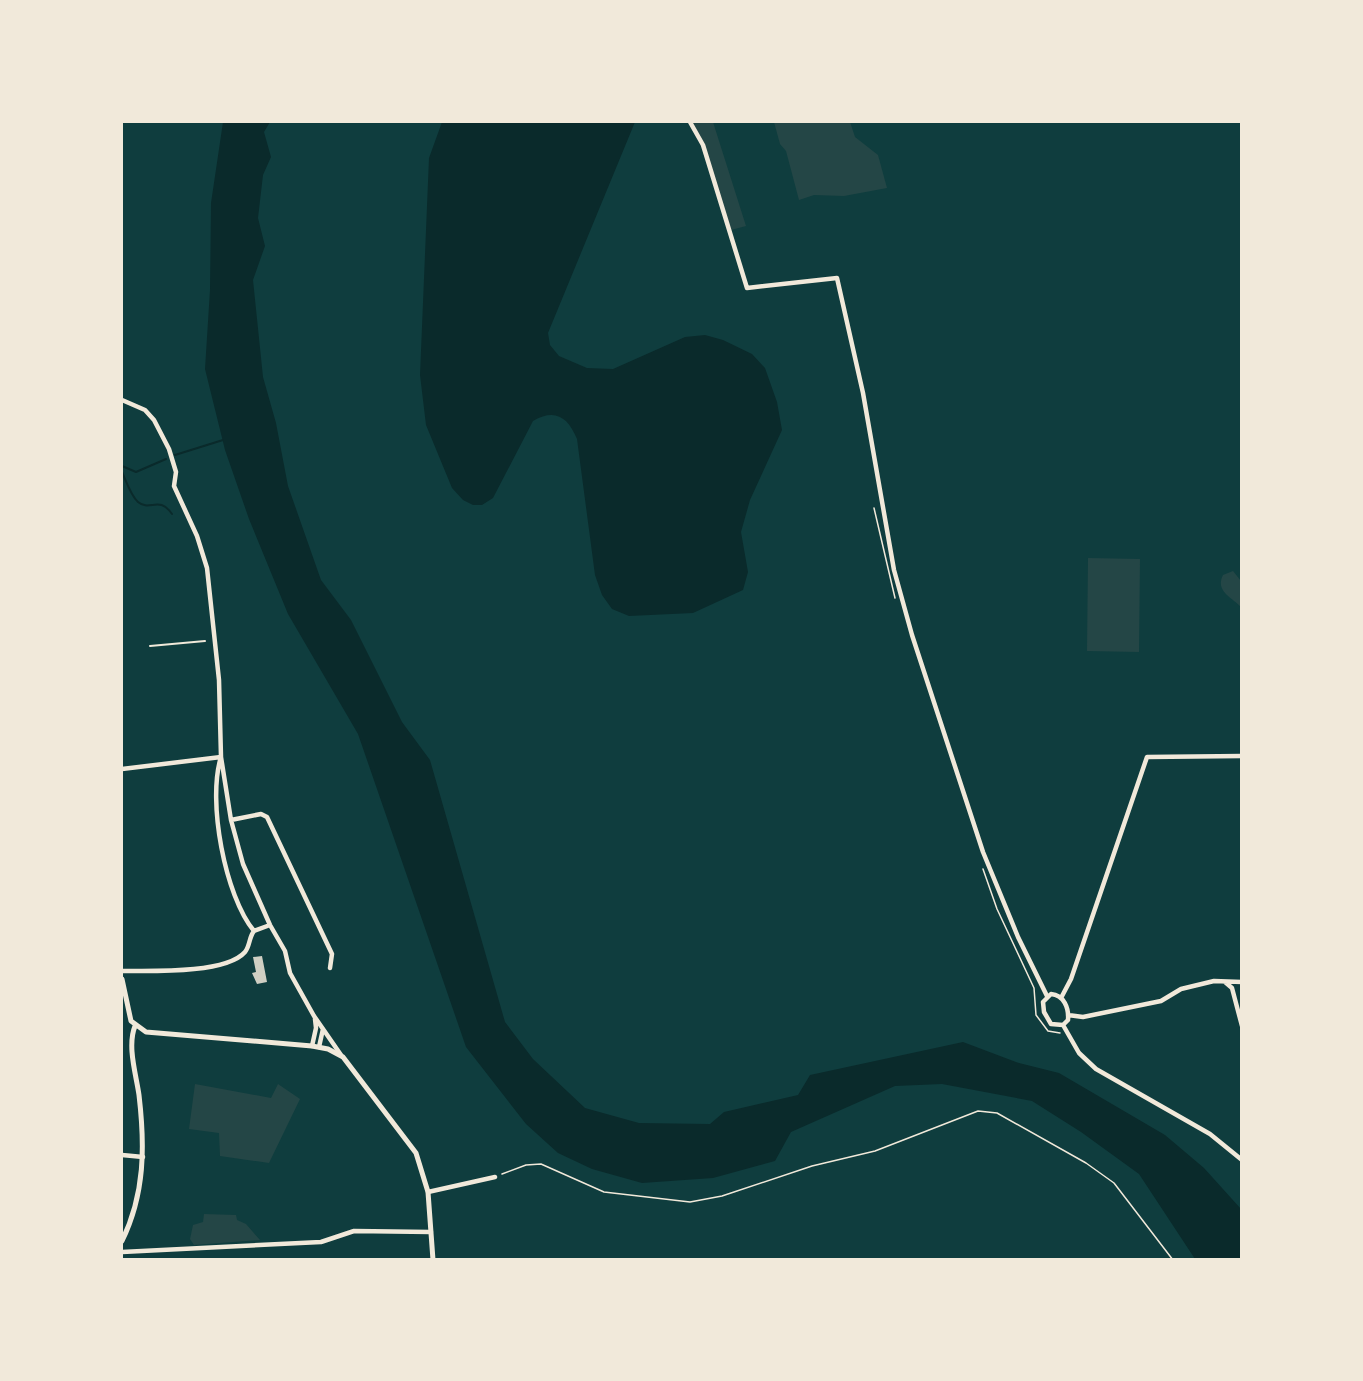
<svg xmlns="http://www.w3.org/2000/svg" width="1363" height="1381" font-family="Helvetica,sans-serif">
<rect width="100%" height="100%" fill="#0f3d3e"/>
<path fill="#244646" d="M692 122H713L746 226 731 230Z
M774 122H850L855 137 878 155 887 188 844 196 814 195 799 200 786 151 780 144Z
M1088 558 1140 559 1139 652 1087 651Z
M1233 571 1241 581V607C1231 597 1215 591 1223 575Z
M195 1084 271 1098 278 1084 300 1099 269 1163 220 1156 219 1133 189 1129Z
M204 1214 236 1215 237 1220 246 1224 260 1240 194 1245 190 1239 193 1225 203 1222Z"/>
<path fill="#0a2a2b" d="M223 122H270L264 132 271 157 263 175 258 218 265 246 253 280 263 377 276 423 288 486 321 580 351 620 402 722 430 760 505 1022 533 1059 585 1108 639 1123 710 1124 724 1112 798 1095 810 1075 963 1042 1019 1063 1059 1073 1165 1135 1204 1168 1241 1209V1259H1195L1139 1174 1081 1132 1032 1101 942 1084 895 1086 791 1132 775 1161 713 1178 642 1183 592 1169 558 1153 526 1124 466 1047 358 734 288 614 249 519 225 450 205 369 210 290 211 203Z
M442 122H635L548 333 550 345 559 356 587 368 613 369 685 337 705 335 723 340 752 354 765 368 777 402 782 430 750 500 741 532 748 572 743 590 693 613 629 616 612 609 602 595 595 575 577 439C568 417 555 408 533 421L493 498 482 505H473L463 500 452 488 426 425 420 375 429 158Z"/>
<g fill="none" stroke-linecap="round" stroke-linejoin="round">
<path stroke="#0a2a2b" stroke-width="2" d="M175 455 223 440
M122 466 136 472 166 459
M122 472C126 481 131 496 138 502 150 512 159 495 172 514"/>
</g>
<path fill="#cfcfc3" d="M262 956 267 982 257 984 252 973 256 972 253 957Z"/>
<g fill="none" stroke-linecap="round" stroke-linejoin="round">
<path stroke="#f1e9da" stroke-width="1.5" d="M874 508 895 598
M983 869 997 909 1034 988 1036 1015 1048 1031 1060 1033
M502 1174 526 1165 541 1164 604 1192 690 1202 722 1196 812 1166 875 1151 978 1111 997 1113 1086 1163 1114 1183 1173 1260"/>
<path stroke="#f1e9da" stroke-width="2" d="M150 646 205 641"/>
<path stroke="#f1e9da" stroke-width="4.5" d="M690 122 703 145 747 288 837 278 863 393 894 570 912 635 983 852 1018 937 1047 996
M122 400 145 410 154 420 169 449 176 472 174 486 197 536 207 568 219 680 221 757 231 820 243 864 270 925 285 951 290 973 314 1016 341 1055
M122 769 221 757C207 801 225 896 254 931
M231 820 261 814 267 817 332 954 330 968
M122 971C150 971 226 974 245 952 250 946 249 937 254 931L270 925
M1225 982 1232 988 1242 1026
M1051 994C1064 995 1069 1008 1068 1020L1063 1025 1051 1024 1044 1012 1043 1002Z
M1061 998 1071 979 1147 757 1242 756
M1068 1015 1083 1017 1161 1001 1181 989 1214 981 1242 982
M1063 1025 1079 1053 1096 1069 1210 1134 1242 1160
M312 1046 316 1028 315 1019
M319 1047 323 1029
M122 1155 143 1157
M428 1192 495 1177
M122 1252 321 1242 354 1231 431 1232"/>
<path stroke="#f1e9da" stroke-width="5" d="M122 979 131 1021 146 1032 312 1046 328 1049 343 1057 416 1153 428 1192 433 1260
M122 1241C145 1194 145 1146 139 1095 136 1074 127 1046 135 1026"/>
</g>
<rect width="1363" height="1381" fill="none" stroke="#f1e9da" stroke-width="246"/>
</svg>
